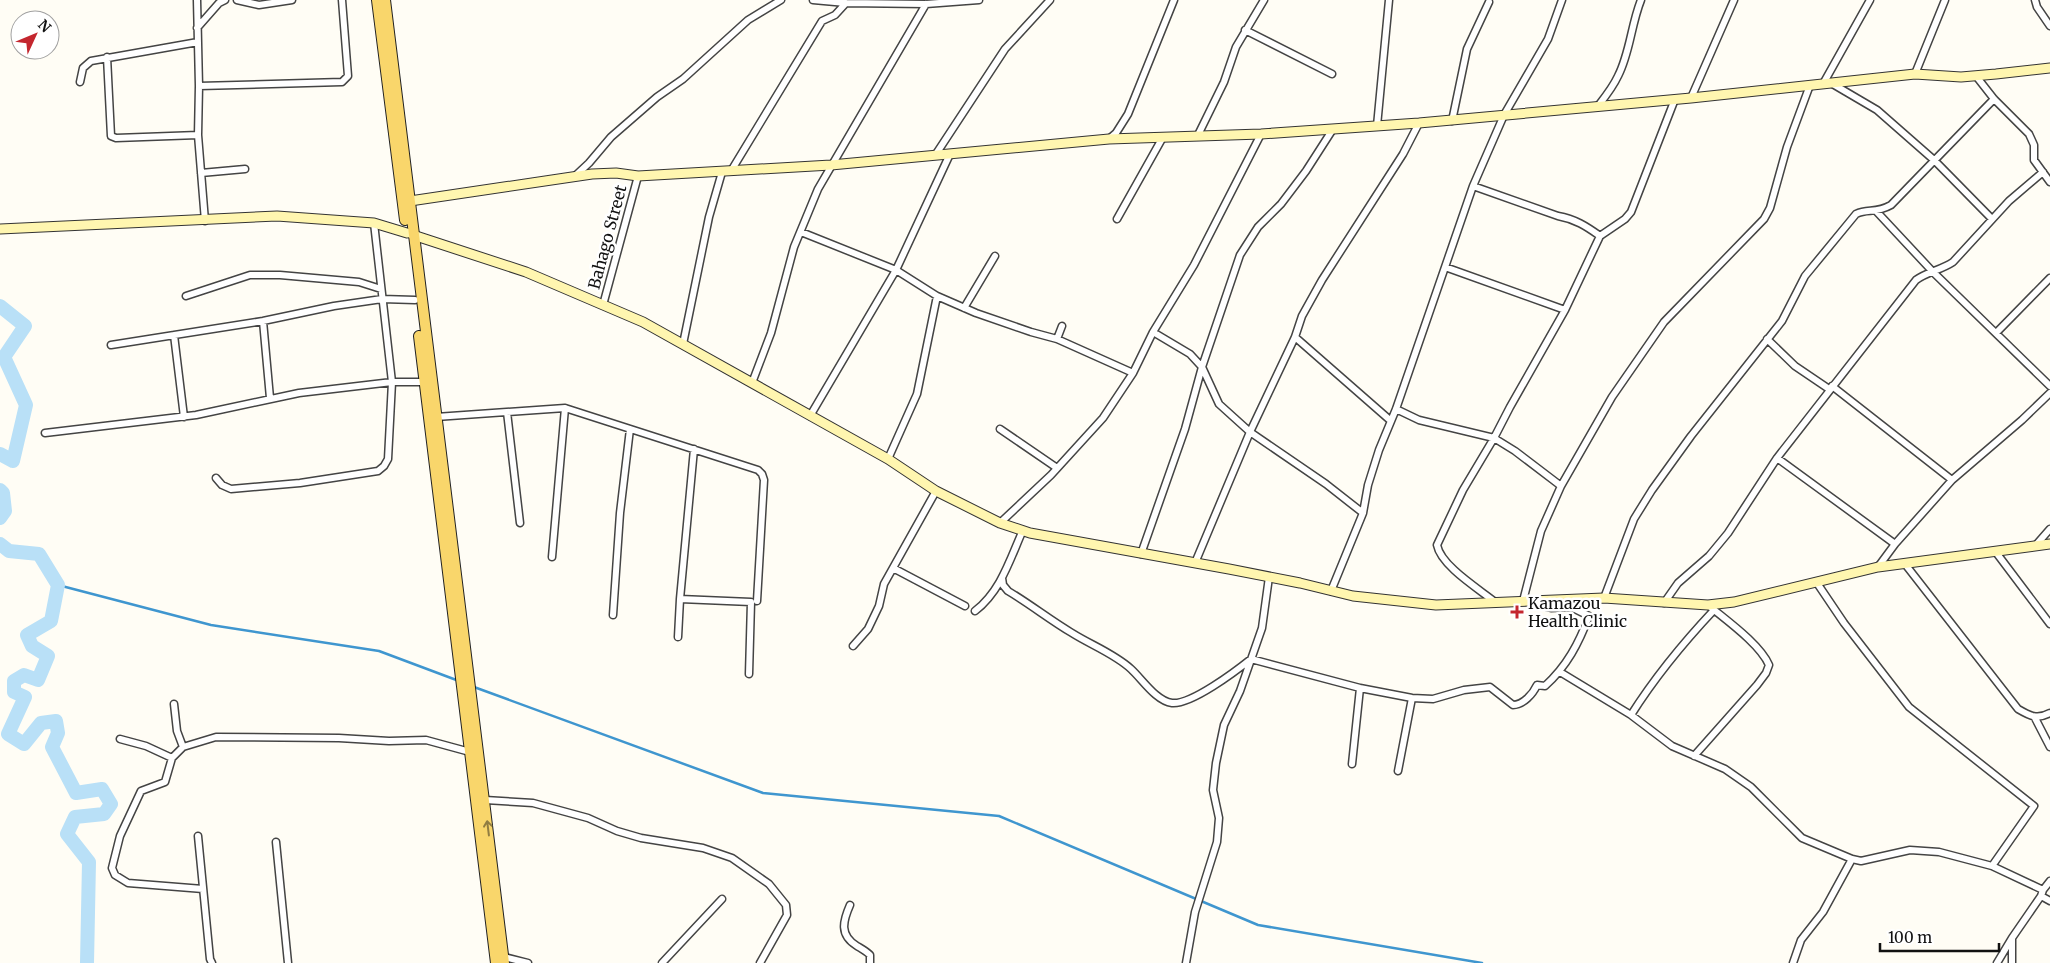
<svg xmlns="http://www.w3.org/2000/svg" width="2050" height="963" font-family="Merriweather,serif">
<rect width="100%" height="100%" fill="#fffdf5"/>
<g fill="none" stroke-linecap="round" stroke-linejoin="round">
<path stroke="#3f96cf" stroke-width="2.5" d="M58 585 211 625 379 651 459 681
M474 687 763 793 999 816 1258 925 1482 963"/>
<path stroke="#b9e0f7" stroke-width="14" d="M0 306 25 326 4 357 26 405 13 461 0 454
M0 490 3 493 5 511 0 518
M0 544 9 551 39 554 58 585 51 621 27 635 32 646 48 656 38 680 24 675 14 681V692L25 697 8 734 24 744 41 723 56 721 58 733 52 747 76 793 102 789 111 804 104 814 75 817 67 834 89 862 87 963"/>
<g stroke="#444" stroke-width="9">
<path id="street" d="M197 0 199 86 198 135 205 221
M237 0 259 5 292 0
M813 0 846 3
M2035 0 2037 7 2050 26
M197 28 219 3 225 0
M1245 30 1332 74
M107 57 111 136 116 138 198 135
M1915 74 1945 0
M1976 76 1994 99 2029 134 2034 145V160L2050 182
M80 82 83 68 91 61 198 42
M1831 83 1877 110 1934 160 1992 219
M1823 84 1870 0
M199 86 342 82 348 76 342 0
M1691 98 1734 0
M1598 106C1605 97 1613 87 1618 76 1630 53 1631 25 1641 0
M1452 121 1467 49 1489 2
M1377 126 1389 0
M1198 135 1224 82 1236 47 1264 0
M1109 139 1116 133 1128 114 1174 0
M936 154 1005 49 1050 0
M731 171 822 21 835 15 846 3 926 4 979 0
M201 173 245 169
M574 177 589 163 611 137 657 97 683 79 748 20 781 0
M1473 186 1558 216C1575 219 1586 226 1600 236
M1877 212 1933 272 2050 386
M1117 219 1163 137
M801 232 896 270 937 296 976 313 1031 332 1057 339 1133 373
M1445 267 1565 310
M186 296 250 275H280L359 282 381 289
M603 305 638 176
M964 308 995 256
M263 321 270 398
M1153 332 1190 354 1202 367 1219 404 1250 432 1326 484 1363 513
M1996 333 2050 278
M174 335 184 417
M1295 337 1391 421
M1057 339 1062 326
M1767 339 1795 366 1829 389
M683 344 709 217 722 172
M111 345 263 321 334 306 382 299 415 300
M752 383 771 333 794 247 818 189 926 4
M1832 386 1952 480
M1396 409 1419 420 1494 438 1515 451 1561 486
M507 412 520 523
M810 416 896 270 950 154
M436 417 565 408 758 470 762 474 764 480 757 601
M1000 429 1057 468
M45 433 196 415 299 393 392 382H424
M1777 458 1895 544
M888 459 917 394 937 296
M216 478 222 485 231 489 300 483 378 471 384 466 388 459 392 382 374 223
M1000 523 1051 475 1103 418 1133 373 1153 332 1194 265 1261 134
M2036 545 2050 529
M1995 551 2050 624
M1141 554 1185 429 1202 367 1240 255 1258 227 1281 204 1306 171 1333 129
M552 557 565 408
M1195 563 1250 432 1295 337 1302 316 1322 280 1403 154 1419 123
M1905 564 2018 709C2030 716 2037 720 2050 713
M1878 567 1895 544 1952 480 2022 420 2050 393
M893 568 965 606
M1002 578 1003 585 1008 591C1030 604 1050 620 1072 633 1091 645 1115 654 1131 669 1142 679 1156 701 1172 703 1191 705 1236 671 1251 659L1360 688 1412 698 1433 699 1464 690 1490 687 1513 705C1523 705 1533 694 1537 685L1545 686C1567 666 1579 643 1589 616L1571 607 1551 608 1523 601 1541 531 1561 486 1612 397 1664 322 1764 219 1770 208 1787 147 1810 85
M1817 583 1844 623 1909 707 2034 806 1992 866
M1331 591 1363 513 1368 485 1379 450 1396 409 1473 186 1504 115 1548 39 1562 0
M1604 598 1634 519 1652 490 1691 436 1782 321 1805 276 1856 214C1868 208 1875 214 1891 205L1994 99
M680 599 751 602 749 674
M1495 602C1479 589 1441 566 1437 545L1463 490 1494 438 1510 407 1565 310 1600 236 1625 219 1631 212 1675 99
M1664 603 1678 583 1709 556 1728 533 1777 458 1916 280C1927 272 1941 270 1953 262L2009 201 2043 172
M975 611C1001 591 1010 559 1023 530
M613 615 620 513 630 429
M678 637 680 599 694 449
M853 646 868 629 879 606 884 584 936 491
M1560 672 1631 715 1672 746 1725 769 1751 787 1802 838 1852 859 1861 861 1910 850 1939 852 1992 866 2043 890 2041 896 2050 901
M174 704 177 731 183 747
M1631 715C1655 677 1683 643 1714 610
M2035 718 2050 747
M120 739 146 746 172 758 183 747 216 737 339 738 389 741 426 740 470 752
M1694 756 1757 685 1766 673 1769 665C1760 644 1726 620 1708 605
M172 758 165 782 141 791 120 836 112 868 115 875 128 883 203 889
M1352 764 1360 688
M1398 771 1412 698
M485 800 533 803 588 818 617 831 641 838 703 848 732 858 769 884 786 905 787 915 760 963
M198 836 210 959 212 963
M276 842 288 963
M2043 890 2050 881
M850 905C843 921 839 935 857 946 862 949 866 951 870 955V963
M2012 939V963
M504 957 528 963
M662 963 722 899
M1186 963 1195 912 1217 842 1219 818 1213 790 1216 763 1224 725 1240 691 1262 628 1269 577
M1793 963 1801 940 1823 912 1852 859
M1997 963 2012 938 2041 896"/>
</g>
<g stroke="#333" stroke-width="11">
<path id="secondary" d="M410 201 592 174 616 173 638 176 831 165 1109 139 1261 134 1419 123 1691 98 1915 74 1961 77 1996 74 2050 68
M0 229 277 216 374 223 407 233
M413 235 526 272 643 322 888 459 936 491 1000 523 1030 533 1229 569 1300 583 1353 596 1436 605 1604 598 1708 605 1734 602 1878 567 2050 544"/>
</g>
<g stroke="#222" stroke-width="12">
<path id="primary" d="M377 0 405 220
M385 0 504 963
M419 336 496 963"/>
</g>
<use href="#street" stroke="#fff" stroke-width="6"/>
<use href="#secondary" stroke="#fff6b0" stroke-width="9"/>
<use href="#primary" stroke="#f9d66b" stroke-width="10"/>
</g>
<defs><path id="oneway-shaft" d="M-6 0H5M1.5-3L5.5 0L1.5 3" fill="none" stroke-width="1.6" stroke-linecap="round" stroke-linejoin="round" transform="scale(1.25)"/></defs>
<use stroke="#917d42" href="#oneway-shaft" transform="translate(488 828) rotate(-97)"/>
<path fill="#c4262e" stroke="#fff" stroke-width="2" d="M1514.5 604.5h5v5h5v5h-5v5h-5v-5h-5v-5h5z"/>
<g text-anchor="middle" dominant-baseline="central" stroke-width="5" stroke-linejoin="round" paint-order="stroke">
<g font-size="16" fill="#111" stroke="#fff">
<text transform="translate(607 237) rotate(-75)">Bahago Street</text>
</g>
<g font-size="16" fill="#111" stroke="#fff" text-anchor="start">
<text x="1528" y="603">Kamazou<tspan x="1528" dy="18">Health Clinic</tspan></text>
</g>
</g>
<g transform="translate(35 35) rotate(46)"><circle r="24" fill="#ffffff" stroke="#a0a0a0"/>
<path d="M0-4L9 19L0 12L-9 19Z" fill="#c4262e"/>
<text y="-8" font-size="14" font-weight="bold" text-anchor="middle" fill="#111111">N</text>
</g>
<path d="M1880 943v8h119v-8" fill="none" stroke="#111111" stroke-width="2.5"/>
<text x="1888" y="943" font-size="15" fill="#111111" stroke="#ffffff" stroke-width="4" paint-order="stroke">100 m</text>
</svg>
